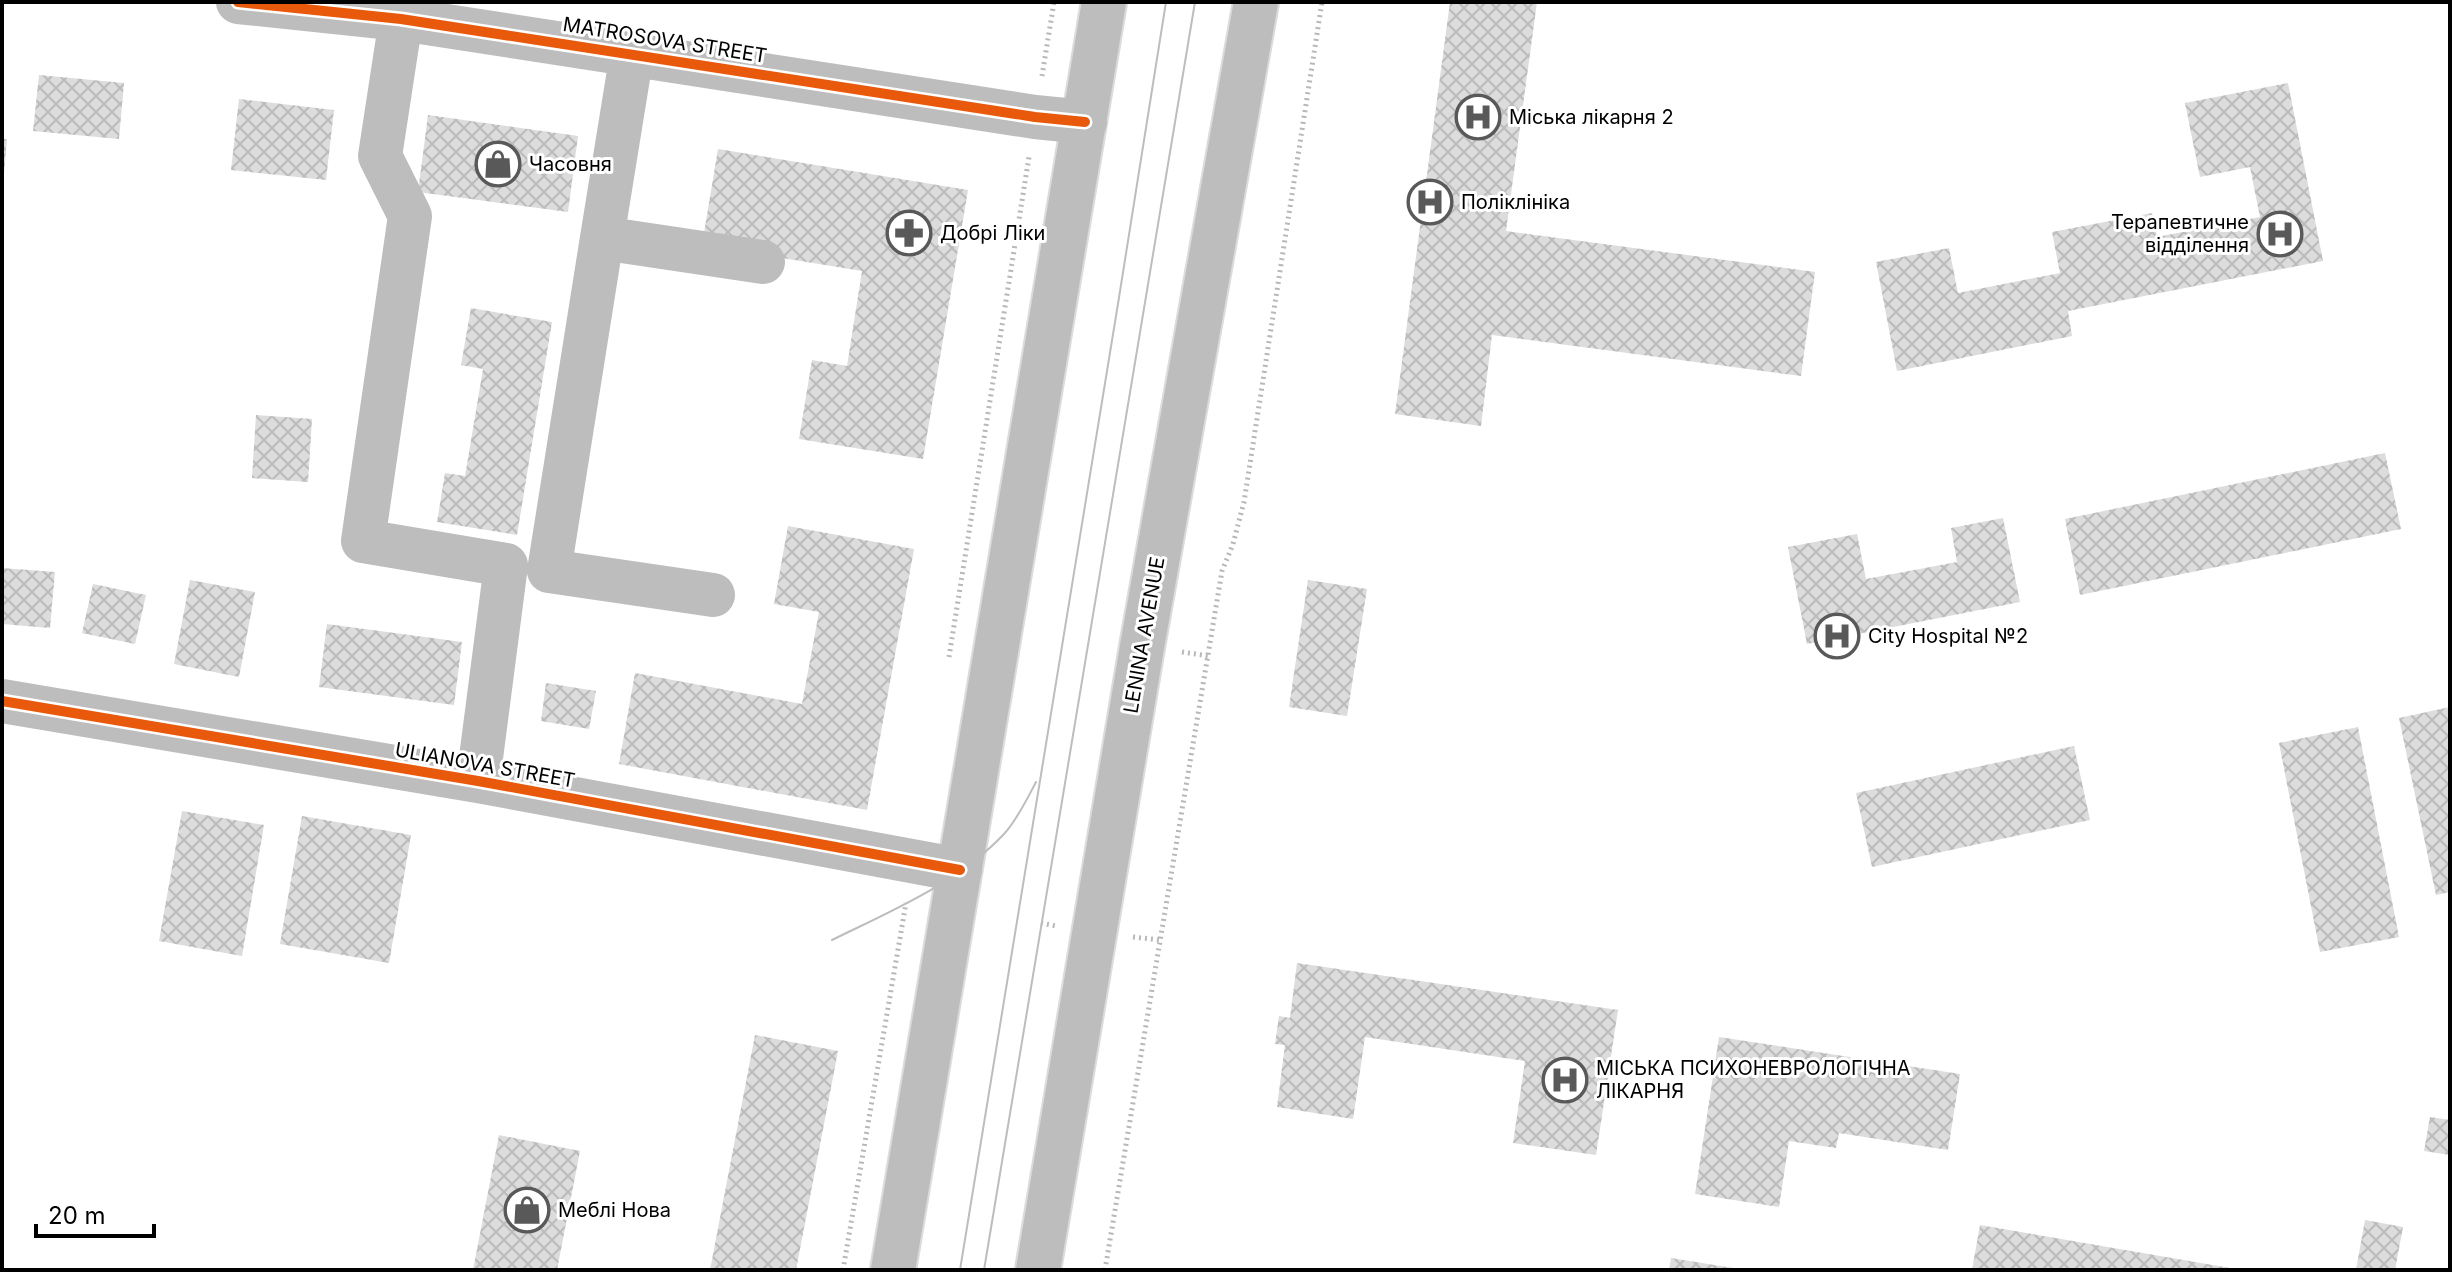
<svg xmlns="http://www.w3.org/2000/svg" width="2452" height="1272" font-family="Inter,sans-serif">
<defs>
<pattern id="building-cross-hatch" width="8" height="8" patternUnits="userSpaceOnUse" patternTransform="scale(2)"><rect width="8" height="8" fill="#dcdcdc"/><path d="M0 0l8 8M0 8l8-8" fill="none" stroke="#bbb"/></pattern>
</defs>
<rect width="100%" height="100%" fill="#fff"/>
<path fill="url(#building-cross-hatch)" d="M1450 2H1537L1506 231 1815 272 1801 376 1492 335 1481 426 1395 414Z
M39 75 124 83 119 139 33 131Z
M2288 83 2323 261 2068 311 2072 336 1897 371 1876 262 1949 248 1958 293 2060 273 2052 232 2152 213 2157 237 2260 217 2250 167 2200 177 2185 103Z
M239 99 334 110 326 180 231 170Z
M428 115 578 136 568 212 418 192Z
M2 139H7L4 173H2Z
M718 149 968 190 923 459 799 439 812 360 847 366 862 271 702 245Z
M471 308 552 322 517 535 437 522 445 473 465 476 483 369 461 365Z
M256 415 312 419 308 482 252 478Z
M2385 453 2401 529 2080 595 2065 519Z
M2003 518 2020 602 1807 644 1788 547 1857 534 1866 579 1957 562 1951 528Z
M788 526 914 549 867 810 619 764 635 673 802 704 819 612 774 604Z
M2 568 55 572 50 628 2 624Z
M190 580 255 592 239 677 174 664Z
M1308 580 1367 589 1347 716 1289 707Z
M93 584 146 595 135 644 82 633Z
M327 624 462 642 454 705 319 687Z
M546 683 596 691 589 729 541 721Z
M2450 707V892L2436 895 2399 718Z
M2358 727 2399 937 2320 952 2279 743Z
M2074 746 2090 820 1872 867 1856 793Z
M182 811 264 825 242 956 159 941Z
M302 816 411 835 389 963 280 944Z
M1297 963 1618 1010 1596 1155 1513 1143 1525 1061 1365 1037 1353 1119 1277 1107 1285 1045 1275 1044 1279 1016 1290 1018Z
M755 1035 838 1051 796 1270H710Z
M1719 1037 1960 1074 1948 1150 1839 1133 1836 1148 1789 1141 1779 1207 1695 1194Z
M2430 1117 2450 1120V1155L2424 1151Z
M499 1135 580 1151 557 1270H473Z
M2365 1220 2403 1227 2395 1270H2356Z
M1980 1225 2230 1268V1270H1972Z
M1671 1258 1733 1268V1270H1669Z"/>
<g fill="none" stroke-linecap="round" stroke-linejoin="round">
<g stroke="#dbdbdb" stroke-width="48">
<path id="major" d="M893 1270 1104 2
M1038 1270 1142 647 1256 2"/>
</g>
<path stroke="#b8b8b8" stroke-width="5" stroke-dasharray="2 4" stroke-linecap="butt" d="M1042 76 1054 2
M1182 652 1209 656
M949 657 1029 157
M1041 923 1056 926
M1133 937 1160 940
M843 1270 906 903
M1105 1270 1222 571 1233 544 1244 502 1322 2"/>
<path stroke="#bdbdbd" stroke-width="44" d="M238 2 401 19 1035 117 1085 122
M401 19 380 156 410 216 363 541 506 565 478 781
M632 53 602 238 763 262
M602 238 549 571 713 595
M2 701 478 781 960 870"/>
<use href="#major" stroke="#bdbdbd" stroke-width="44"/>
<path stroke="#bdbdbd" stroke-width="2" d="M832 940C891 911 958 883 1004 834 1017 820 1027 799 1036 782
M960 1270C1031 848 1099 425 1166 2
M984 1270 1195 2"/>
<g stroke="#fff" stroke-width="15">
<path id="cycleway" d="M238 2 401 19 1035 117 1085 122
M2 701 478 781 960 870"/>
</g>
<use href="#cycleway" stroke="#e8590c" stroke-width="10"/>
</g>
<defs>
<g id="hospital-ring" transform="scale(2.3)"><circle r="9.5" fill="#fff" stroke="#595959" stroke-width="1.5"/><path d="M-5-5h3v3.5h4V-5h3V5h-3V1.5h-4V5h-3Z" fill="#595959"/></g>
<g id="shop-ring" transform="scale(2.3)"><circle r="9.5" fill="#fff" stroke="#595959" stroke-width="1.5"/><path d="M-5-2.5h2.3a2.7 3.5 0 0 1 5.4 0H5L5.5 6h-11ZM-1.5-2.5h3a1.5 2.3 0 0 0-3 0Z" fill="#595959"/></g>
<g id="pharmacy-ring" transform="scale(2.3)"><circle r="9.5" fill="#fff" stroke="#595959" stroke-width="1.5"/><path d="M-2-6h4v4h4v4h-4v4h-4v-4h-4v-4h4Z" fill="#595959"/></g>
</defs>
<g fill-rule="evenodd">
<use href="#hospital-ring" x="1478" y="117"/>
<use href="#shop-ring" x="498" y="164"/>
<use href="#hospital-ring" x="1430" y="202"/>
<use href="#pharmacy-ring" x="909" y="233"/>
<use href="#hospital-ring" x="2280" y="234"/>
<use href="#hospital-ring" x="1837" y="636"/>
<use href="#hospital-ring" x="1565" y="1080"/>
<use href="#shop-ring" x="527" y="1210"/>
</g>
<g text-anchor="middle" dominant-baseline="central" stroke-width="6" stroke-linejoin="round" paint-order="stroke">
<g font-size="20" fill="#000" stroke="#fff">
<text transform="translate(665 40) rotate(9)">MATROSOVA STREET</text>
<text transform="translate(1144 635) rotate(-80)">LENINA AVENUE</text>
<text transform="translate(485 765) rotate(10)">ULIANOVA STREET</text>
</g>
<g font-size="20" fill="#000" stroke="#fff" text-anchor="start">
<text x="1509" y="117">Міська лікарня 2</text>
<text x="529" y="164">Часовня</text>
<text x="1461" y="202">Поліклініка</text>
<text x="2249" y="222" text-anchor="end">Терапевтичне<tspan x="2249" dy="23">відділення</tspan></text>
<text x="940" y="233">Добрі Ліки</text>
<text x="1868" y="636">City Hospital №2</text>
<text x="1596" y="1068">МІСЬКА ПСИХОНЕВРОЛОГІЧНА<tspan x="1596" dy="23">ЛІКАРНЯ</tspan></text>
<text x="558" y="1210">Меблі Нова</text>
</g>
</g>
<rect width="2452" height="1272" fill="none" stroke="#000000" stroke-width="8"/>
<path d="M36 1224v12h118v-12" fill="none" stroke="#000000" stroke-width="4"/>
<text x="48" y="1224" font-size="24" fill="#000000" stroke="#ffffff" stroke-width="6" paint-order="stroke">20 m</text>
</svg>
